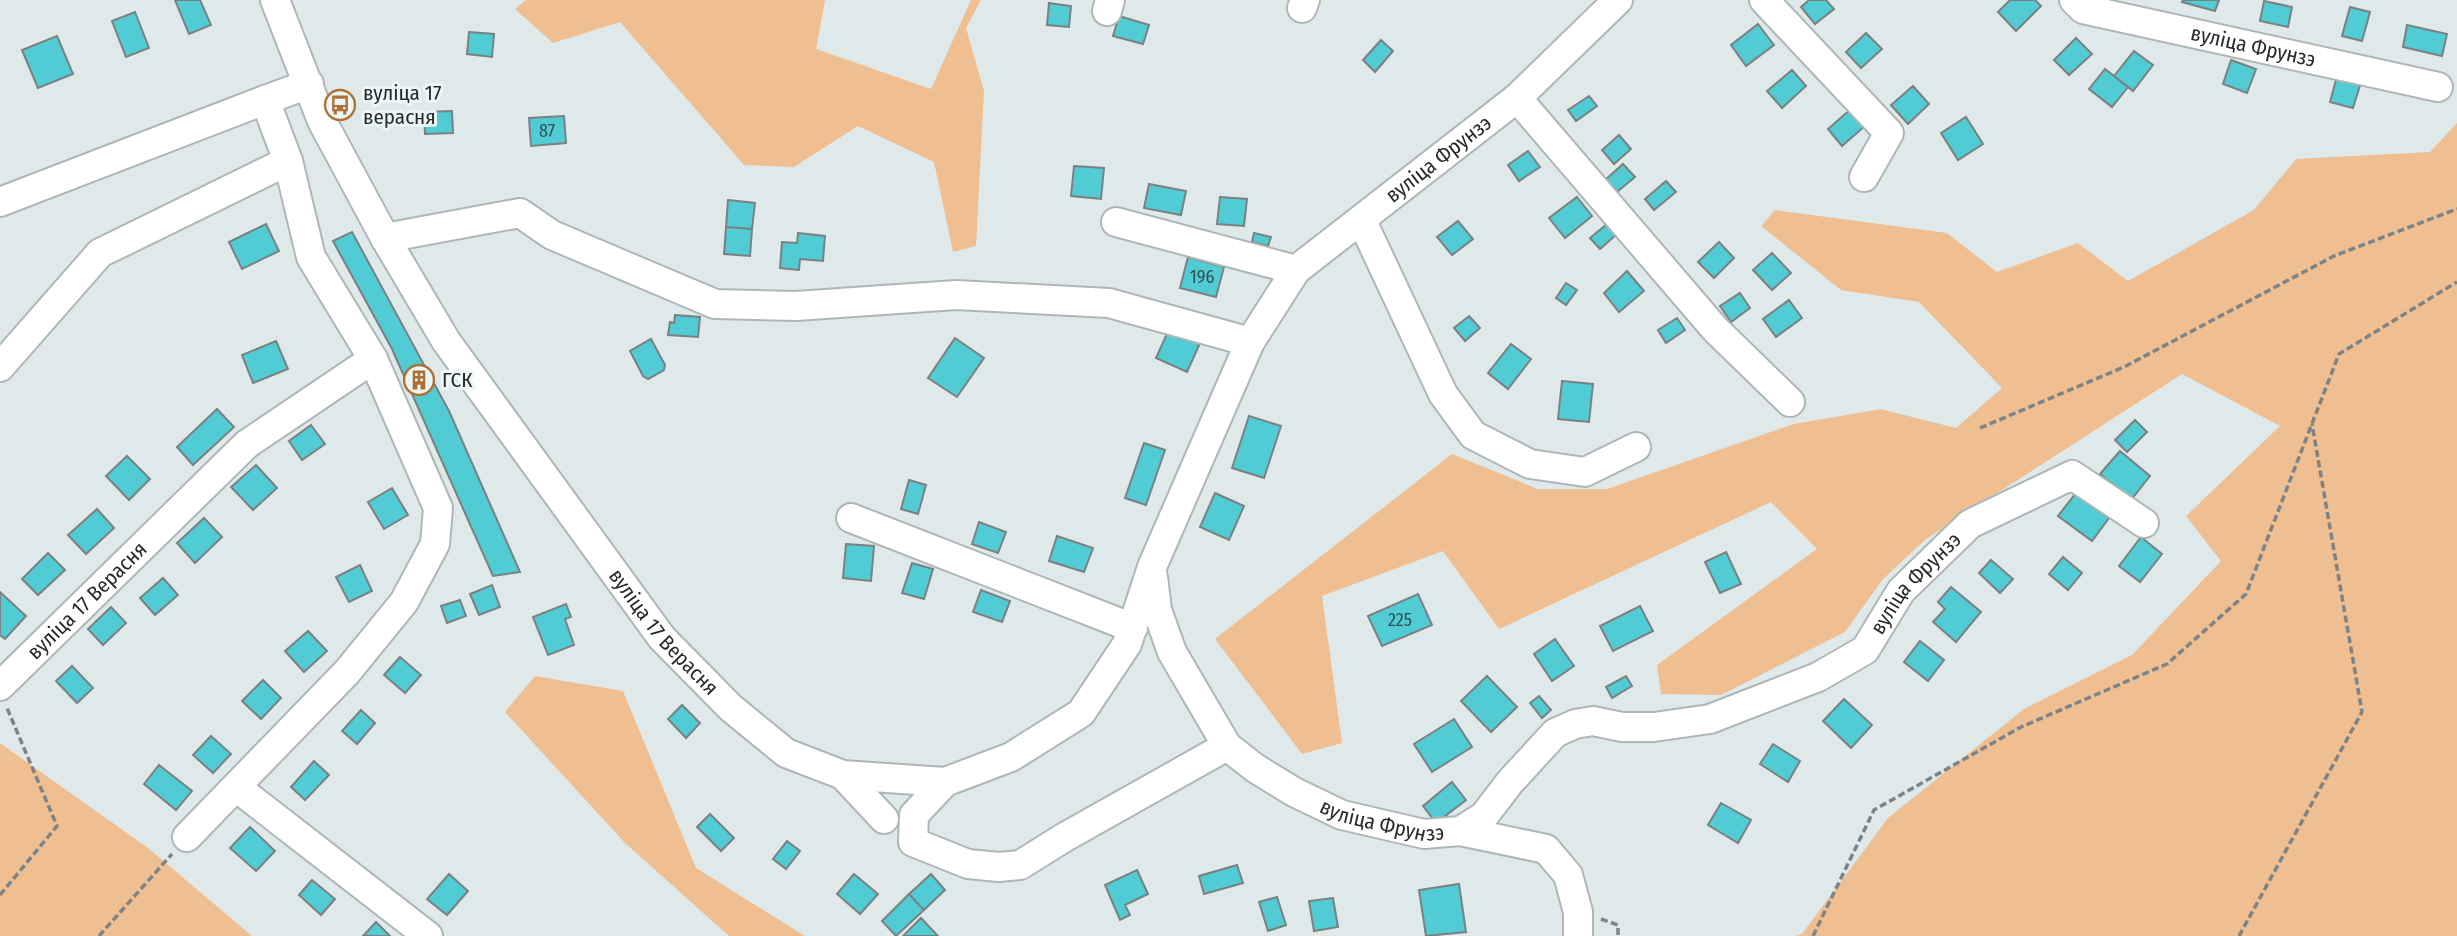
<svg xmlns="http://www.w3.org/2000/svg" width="2457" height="936" font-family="'Fira Sans Condensed',sans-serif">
<rect width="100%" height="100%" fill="#e0e9ea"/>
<path fill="#efbe91" d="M526 0H825L816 49 931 89 971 0H981L966 28 984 91 976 246 953 252 934 162 858 126 794 167 744 165 620 22 553 43 515 9Z
M2457 123V936H1795L1802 934 1888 818 2024 709 2132 655 2221 561 2186 516 2280 426 2182 374 1926 539 1883 579 1845 632 1721 695 1661 694 1657 665 1817 549 1771 502 1499 629 1443 551 1322 596 1342 743 1302 754 1215 639 1452 454 1538 489H1607L1794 424 1881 409 1956 428 2002 388 1919 302 1841 290 1761 226 1775 210 1947 233 1997 272 2078 243 2128 281 2254 210 2296 159 2430 152Z
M535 676 623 691 696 868 805 936H729L625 843 505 712Z
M0 743 148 848 252 936H0Z"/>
<path fill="#51ccd4" stroke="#798182" stroke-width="2" d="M175 0H200L211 25 189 34Z
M1809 0H1826L1834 9 1815 24 1801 7Z
M2010 0H2035L2041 6 2016 31 1998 12Z
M2183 0H2219L2215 11 2182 2Z
M2264 1 2292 7 2288 27 2260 21Z
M1049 3 1071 6 1069 27 1047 25Z
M2350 7 2370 12 2362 41 2342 36Z
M135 12 149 48 126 57 112 21Z
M1119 16 1149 25 1143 44 1113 36Z
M1758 24 1774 45 1746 66 1731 45Z
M2407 25 2447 34 2442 56 2403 47Z
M469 32 494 34 492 57 467 54Z
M1866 33 1882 49 1861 68 1846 52Z
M57 36 73 74 38 88 22 50Z
M2076 38 2092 54 2069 75 2054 60Z
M1381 40 1393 51 1375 72 1363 60Z
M2134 51 2153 65 2133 91 2114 76Z
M2231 60 2256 69 2247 93 2223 84Z
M2105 69 2128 87 2112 107 2089 89Z
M1792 70 1806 86 1782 108 1767 91Z
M2338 72 2362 79 2353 108 2330 102Z
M1913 86 1929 104 1908 124 1891 105Z
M1589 96 1597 106 1576 121 1568 110Z
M1852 108 1866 125 1842 146 1828 129Z
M452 111 453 133 425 134 424 112Z
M564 116 566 143 531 146 529 118Z
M1966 117 1983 144 1958 160 1941 133Z
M1619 135 1631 149 1614 164 1602 150Z
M1528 151 1540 167 1519 181 1508 165Z
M1623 164 1635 177 1617 192 1605 180Z
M1074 166 1104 168 1101 199 1071 196Z
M1666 181 1676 192 1654 210 1645 199Z
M1149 184 1186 191 1181 215 1144 208Z
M1220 197 1247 199 1244 226 1217 224Z
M1577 197 1592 216 1565 238 1549 218Z
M728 200 755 203 752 229 726 227Z
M1458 221 1473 239 1452 255 1437 237Z
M266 224 279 251 242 269 229 242Z
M1607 224 1616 235 1600 249 1590 238Z
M726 227 752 229 750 256 724 254Z
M352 232 449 411 520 572 493 576 392 349 333 241Z
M798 233 825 236 823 261 800 259 799 270 780 268 782 242 797 243Z
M1254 233 1271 237 1268 246 1252 242Z
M1719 242 1734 258 1714 278 1698 262Z
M1772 253 1791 273 1772 290 1753 270Z
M1188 257 1224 267 1216 297 1180 288Z
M1627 271 1644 291 1619 312 1604 293Z
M1566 283 1577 290 1566 305 1556 298Z
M1740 293 1750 308 1731 322 1720 306Z
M1789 300 1802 318 1776 337 1763 319Z
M675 315 700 317 698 337 668 335 670 322 674 323Z
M1469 316 1480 328 1465 341 1454 328Z
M1677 318 1685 330 1666 343 1658 330Z
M1170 327 1201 341 1187 372 1156 358Z
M955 338 984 358 957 397 928 378Z
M651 339 665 365 664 370 648 379 643 376 630 351Z
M276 341 288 369 253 383 242 355Z
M1511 344 1531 359 1508 389 1488 373Z
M1562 381 1593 384 1589 422 1558 419Z
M217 409 234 427 193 465 177 447Z
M1249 416 1281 426 1264 478 1232 468Z
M2135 420 2147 432 2127 452 2115 440Z
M311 425 325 444 302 460 289 441Z
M1144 443 1165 450 1146 505 1125 498Z
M2120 451 2150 476 2131 500 2100 474Z
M127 456 150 479 129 500 106 476Z
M256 465 277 488 253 510 231 487Z
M909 480 926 485 918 514 901 509Z
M392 488 408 515 384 529 368 502Z
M1215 493 1244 506 1229 540 1200 527Z
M2076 493 2109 518 2092 541 2058 516Z
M97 509 114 528 86 554 68 535Z
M204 518 222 537 195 563 177 543Z
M979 522 1006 532 998 553 972 544Z
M1057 536 1093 548 1084 572 1049 561Z
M2141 537 2162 554 2140 582 2119 566Z
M846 544 874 546 871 581 843 578Z
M1726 552 1741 584 1720 593 1705 562Z
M48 553 65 570 38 595 22 579Z
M2063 557 2082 573 2068 590 2049 574Z
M1991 560 2013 579 2000 593 1979 573Z
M912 563 933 569 924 599 902 593Z
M360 565 372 591 349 602 336 577Z
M163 578 178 595 155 615 140 598Z
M492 585 500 607 479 615 470 594Z
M1951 587 1981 612 1956 642 1933 622 1945 609 1938 602Z
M981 590 1010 601 1002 622 973 612Z
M0 592 26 616 5 639 0 635Z
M1418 594 1432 625 1382 646 1368 616Z
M460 600 466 616 447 623 441 606Z
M566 604 571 617 565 619 574 645 548 655 533 617Z
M1640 606 1653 631 1613 651 1600 626Z
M111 607 126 623 103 645 88 629Z
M308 631 327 651 304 672 285 651Z
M1555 639 1574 666 1552 681 1534 654Z
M1920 641 1944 660 1928 681 1904 662Z
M400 657 421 675 405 693 384 675Z
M72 666 93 688 77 703 56 681Z
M1487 676 1517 707 1491 732 1461 701Z
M1626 676 1632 686 1612 698 1606 687Z
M263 680 281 698 261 719 242 701Z
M1539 696 1551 710 1542 718 1530 703Z
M1844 699 1872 725 1851 748 1823 721Z
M682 705 700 723 686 738 668 719Z
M361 710 375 723 357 744 342 731Z
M1454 719 1472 747 1432 772 1414 744Z
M211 736 231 754 213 773 193 755Z
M1773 744 1800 761 1788 782 1760 764Z
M314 761 329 775 305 800 291 787Z
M159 765 192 791 176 810 144 784Z
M1452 782 1466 800 1436 823 1423 806Z
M1721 803 1751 820 1738 843 1708 825Z
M710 814 734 838 721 851 697 827Z
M250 827 275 851 256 871 230 848Z
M787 841 800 851 786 869 773 859Z
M1237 865 1243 883 1204 894 1199 876Z
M1137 870 1148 894 1125 905 1130 915 1120 920 1105 885Z
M449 874 468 891 447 915 427 899Z
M854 874 878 894 860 914 837 894Z
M931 874 945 890 924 910 909 894Z
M312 880 335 899 321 915 299 895Z
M1459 884 1466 932 1426 936 1419 890Z
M909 894 924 910 896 936 882 921Z
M1277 897 1286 925 1268 931 1259 902Z
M1333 898 1338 927 1314 931 1309 901Z
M921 918 938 936H903Z
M376 922 390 936H363Z"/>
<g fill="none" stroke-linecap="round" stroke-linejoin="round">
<g stroke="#aeb7b8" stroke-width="32">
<g id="minor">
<path id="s1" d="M275 0 322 121 385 238 446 341 662 638 731 708 786 753 843 775 945 782 1011 757 1081 713 1127 644 1152 567 1250 342 1296 270 1517 98 1618 0"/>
<path d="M1764 0 1889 133 1864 177"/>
<path id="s2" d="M2074 0 2083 9 2438 87"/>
<path d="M1302 8 1305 0"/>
<path d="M1107 11 1110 0"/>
<path d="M1517 98 1715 329 1790 402"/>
<path d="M0 202 265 100"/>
<path d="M1362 221 1443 394 1473 435 1530 464 1585 472 1636 447"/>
<path d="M1116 222 1296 270"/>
<path d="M385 238 520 213 552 235 715 304 796 306 956 295 1109 303 1250 342"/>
<path d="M0 367 100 253 288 161"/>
<path d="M851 518 1133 628"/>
<path id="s3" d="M1153 577 1157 610 1172 652 1227 746 1255 768 1294 792 1342 815 1424 834 1460 831 1484 816 1510 782 1555 733 1575 724 1593 721 1622 727H1654L1710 719 1818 677 1865 650 1901 591 1970 524 2072 475 2144 523"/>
<path id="s4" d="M0 686 247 444 373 359 311 257 288 161 265 100 309 84"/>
<path d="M843 775 884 819"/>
<path d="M945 782 914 815 913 842 968 864 999 867 1020 865 1065 837 1227 746"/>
<path d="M236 787 428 936"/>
<path d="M1460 831 1546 849 1568 875 1578 912V936"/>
<path d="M187 837 347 672 404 602 435 544 438 508 373 359"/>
</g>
</g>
<path stroke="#7e8485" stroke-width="3.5" stroke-dasharray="7 3.5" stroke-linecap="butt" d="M1980 428 2124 367 2334 256 2457 209
M0 895 57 826 7 708
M1601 919 1618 925V936
M99 936 172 854
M1813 936 1874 810 2021 727 2167 664 2246 594 2339 354 2457 282
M2239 936 2362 712 2312 424"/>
<use href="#minor" stroke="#fff" stroke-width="28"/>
</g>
<defs>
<g id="bus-ring" transform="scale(1.575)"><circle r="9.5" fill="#edf6f7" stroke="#ad7133" stroke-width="1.5"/><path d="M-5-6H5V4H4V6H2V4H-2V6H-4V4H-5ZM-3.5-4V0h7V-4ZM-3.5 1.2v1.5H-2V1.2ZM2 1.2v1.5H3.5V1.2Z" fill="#ad7133"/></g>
<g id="building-ring" transform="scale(1.575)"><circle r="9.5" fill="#edf6f7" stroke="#ad7133" stroke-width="1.5"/><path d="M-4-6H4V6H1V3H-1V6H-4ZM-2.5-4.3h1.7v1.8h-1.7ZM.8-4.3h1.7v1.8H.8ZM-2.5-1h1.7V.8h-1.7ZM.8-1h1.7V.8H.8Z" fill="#ad7133"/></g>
</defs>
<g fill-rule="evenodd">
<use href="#bus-ring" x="340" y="105"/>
<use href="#building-ring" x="419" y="380"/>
</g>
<g text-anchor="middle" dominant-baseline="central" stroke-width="6" stroke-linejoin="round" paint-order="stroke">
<g font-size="18" fill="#315254">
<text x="547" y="131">87</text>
<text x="1202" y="277">196</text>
<text x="1400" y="620">225</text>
</g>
<g font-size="21" fill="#262a2a" stroke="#edf6f7">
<text stroke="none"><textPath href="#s2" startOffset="187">вуліца Фрунзэ</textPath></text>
<text stroke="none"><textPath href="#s1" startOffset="1911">вуліца Фрунзэ</textPath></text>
<text stroke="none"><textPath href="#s3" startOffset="992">вуліца Фрунзэ</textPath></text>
<text stroke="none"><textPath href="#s4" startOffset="122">вуліца 17 Верасня</textPath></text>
<text stroke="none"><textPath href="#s1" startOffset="746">вуліца 17 Верасня</textPath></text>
<text stroke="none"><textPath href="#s3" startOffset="362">вуліца Фрунзэ</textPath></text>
</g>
<g font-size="21" fill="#262a2a" stroke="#edf6f7" text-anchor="start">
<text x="363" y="93">вуліца 17<tspan x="363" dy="24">верасня</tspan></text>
<text x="442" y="380">ГСК</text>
</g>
</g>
</svg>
